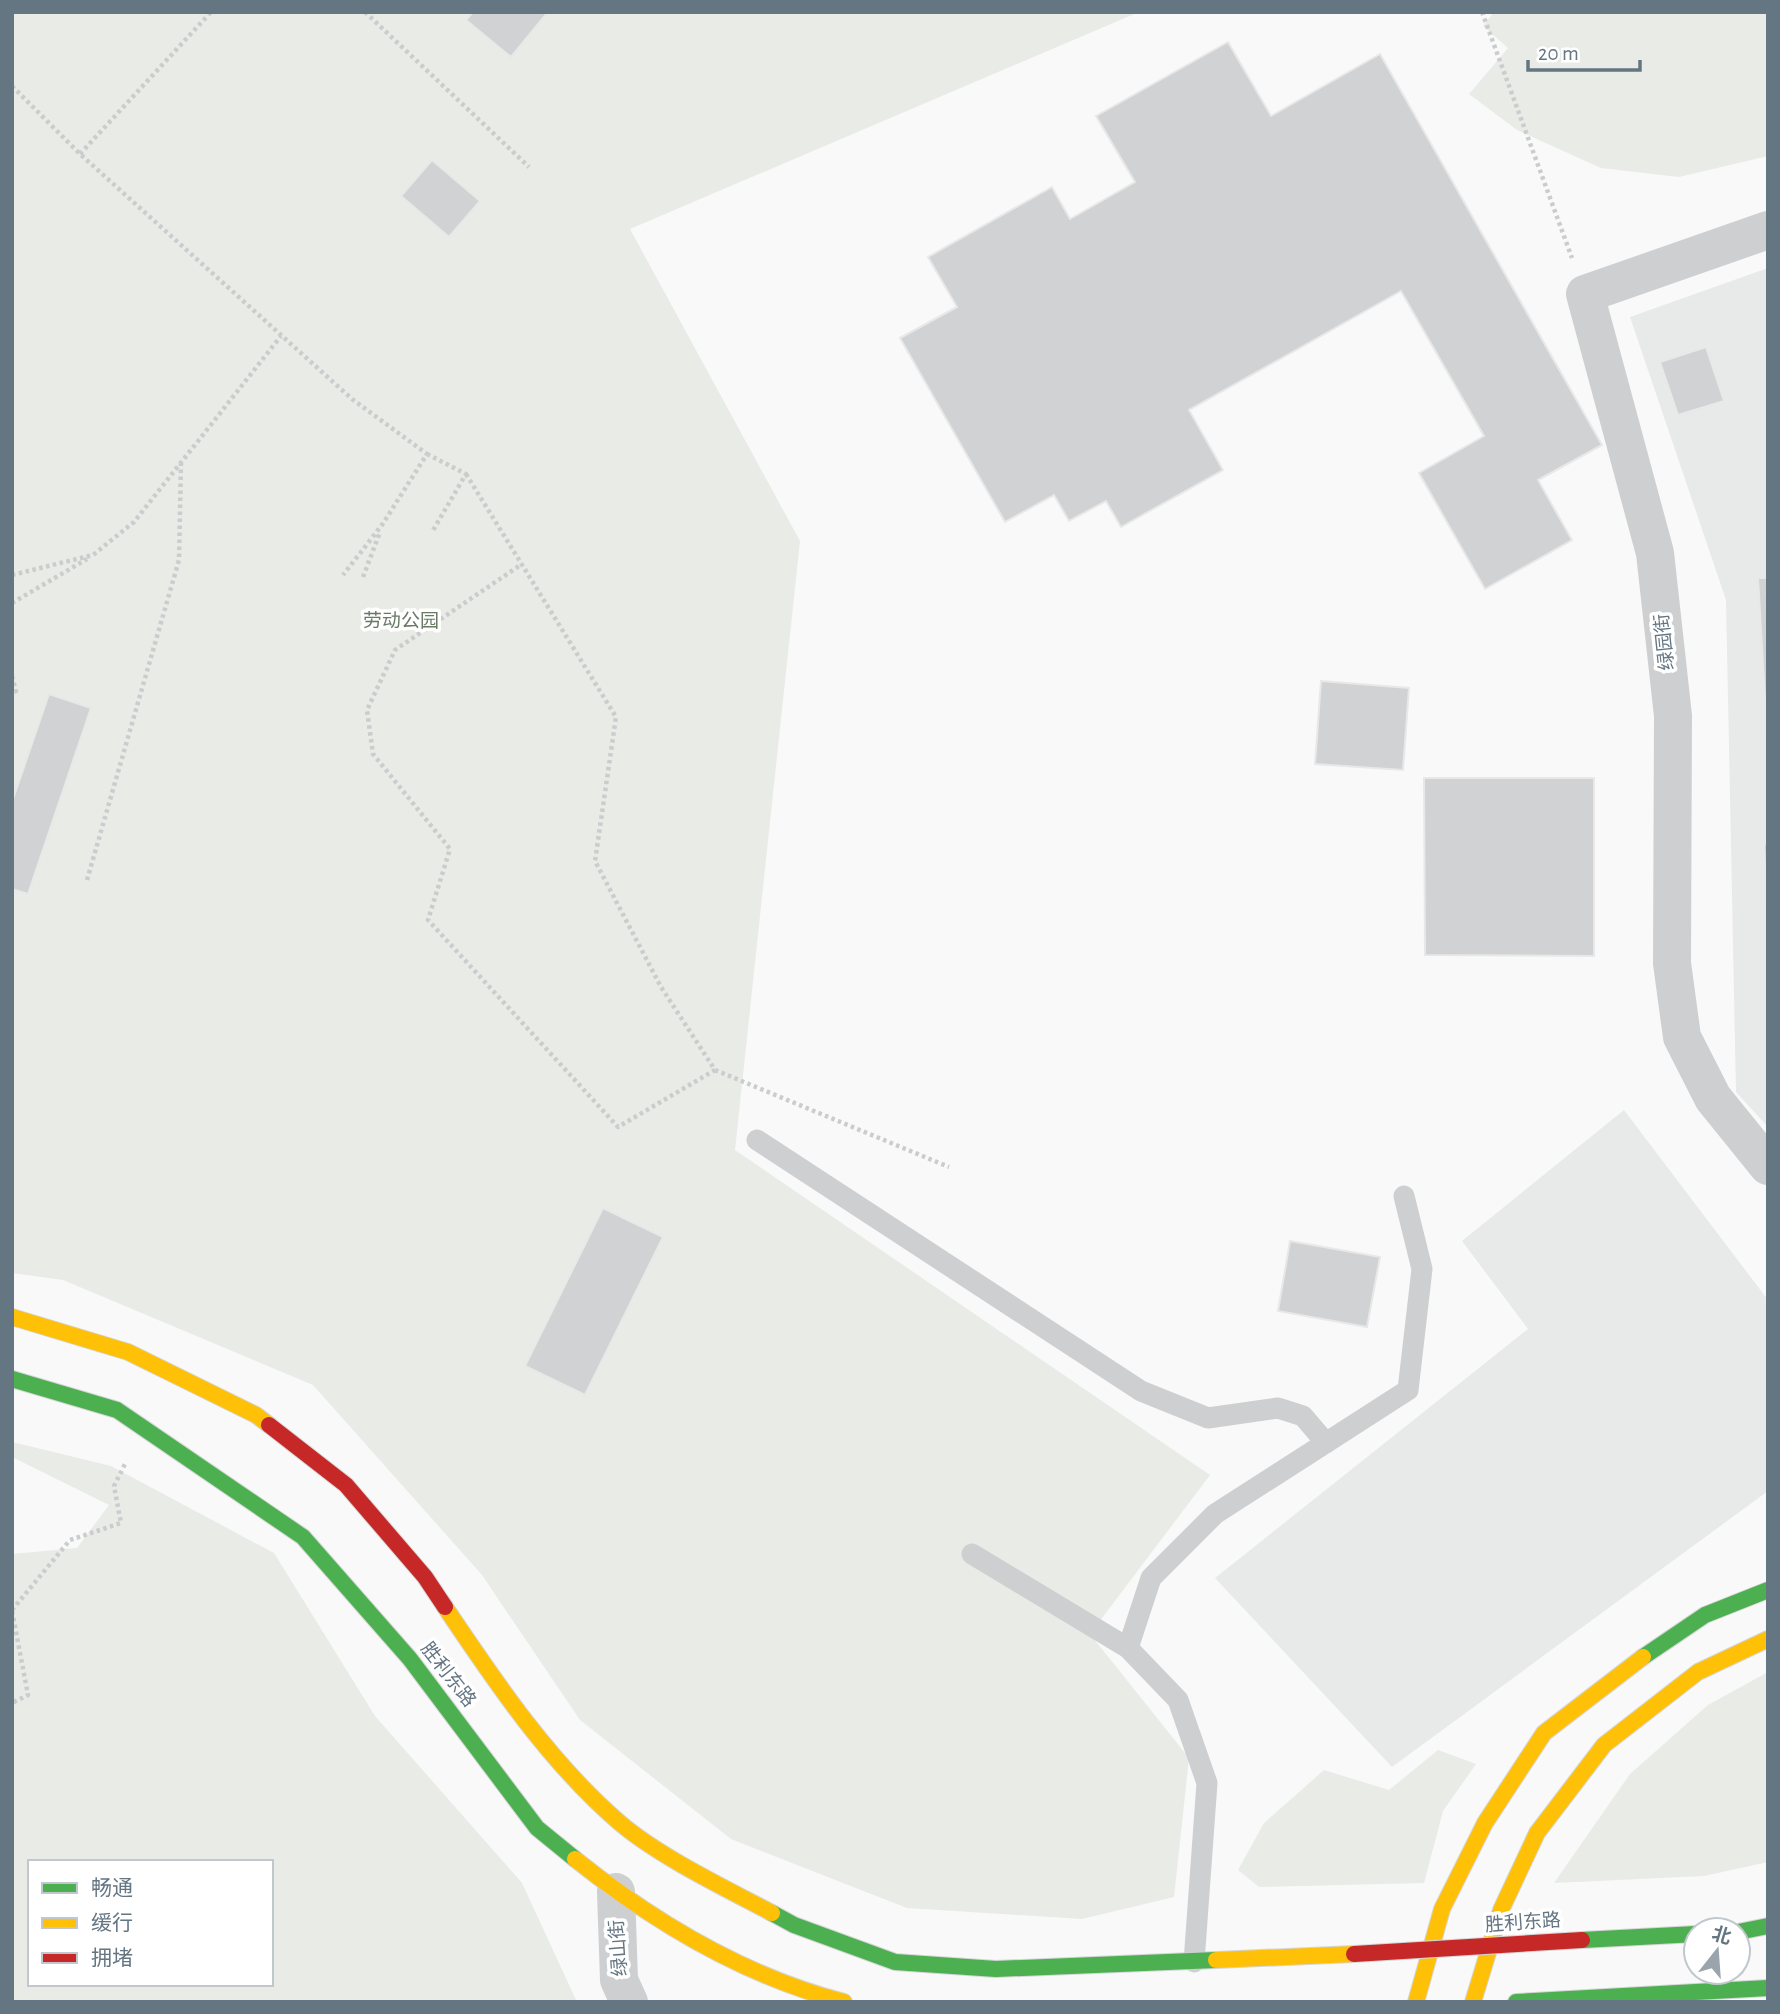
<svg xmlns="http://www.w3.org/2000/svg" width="1780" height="2014" font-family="'Alegreya Sans','Noto Sans SC',sans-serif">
<rect width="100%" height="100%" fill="#f9f9f9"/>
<path fill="#e8e9e9" d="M1768 268V1127L1736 1092 1726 600 1630 317Z
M1624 1110 1768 1300V1491L1392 1767 1215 1578 1528 1329 1462 1241Z"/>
<path fill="#e8ebe6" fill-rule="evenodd" d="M12 12H1139L630 229 800 541 735 1150 1210 1475 1090 1634 1189 1758 1174 1897 1082 1919 907 1908 731 1839 580 1720 482 1575 313 1385 63 1280 12 1273Z
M1494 12H1768V156L1679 177 1601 168 1517 130 1469 94 1508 48 1483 26Z
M12 1442 111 1466 274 1553 375 1716 522 1883 577 2002H12V1554L77 1548 109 1505 12 1457ZM30 1862H271V1984H30Z
M1768 1672V1862L1704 1876 1554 1883 1630 1774 1708 1705Z
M1438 1750 1476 1764 1443 1811 1424 1883 1259 1887 1238 1870 1264 1823 1324 1770 1389 1790Z"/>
<path fill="#d0d2d3" stroke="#e8e8e8" stroke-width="2" d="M473 12H548L511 57 466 20Z
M1228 42 1271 116 1380 54 1602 445 1538 480 1572 540 1485 589 1419 473 1484 436 1401 291 1189 410 1223 470 1121 527 1106 501 1069 521 1054 495 1005 522 900 338 957 307 928 257 1052 187 1070 219 1135 182 1096 116Z
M432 160 480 201 449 237 401 196Z
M1706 347 1724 401 1678 415 1660 362Z
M1758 578H1768V751Z
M1321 681 1409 688 1403 770 1315 764Z
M49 694 91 708 28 894 12 889V802Z
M1424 778H1594V956L1425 955Z
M1764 844H1768V928Z
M603 1208 663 1237 585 1395 525 1366Z
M1290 1241 1380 1257 1367 1327 1278 1311Z"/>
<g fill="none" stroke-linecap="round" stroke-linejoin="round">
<g stroke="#d5d6d7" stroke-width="18">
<path id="fast" d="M12 1379 117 1410 303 1537 410 1659 537 1828 575 1859
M1643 1657 1705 1615 1768 1590
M772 1913 794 1925 895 1962 996 1969 1216 1960
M1738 1932 1768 1926
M1582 1940 1696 1934
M1516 2002 1768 1988"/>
</g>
<g stroke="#d5d6d7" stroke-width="18">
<path id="slow" d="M12 1317 128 1352 256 1415 269 1425
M445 1607C496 1683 550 1763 620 1823 660 1857 725 1888 772 1913
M575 1859C655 1923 744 1976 844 2002
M1216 1960 1354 1954
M1416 2002 1442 1909 1485 1823 1544 1733 1643 1657
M1473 2002 1501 1910 1537 1833 1604 1745 1698 1672 1768 1639"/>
</g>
<g stroke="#d5d6d7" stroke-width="18">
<path id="jam" d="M269 1425 346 1485 425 1577 445 1607"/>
</g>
<path stroke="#cbcccd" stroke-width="4.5" stroke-dasharray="3.5 3.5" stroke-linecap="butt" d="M365 12 529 167
M1482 12 1572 258
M12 86 80 154 352 399 427 454 382 525 343 575
M80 154 211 12
M427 454 466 474 432 532
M466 474 616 717 595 861 661 987 715 1070 618 1127 428 920 450 849 373 754 367 710 395 650 522 564
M12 575 93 555 134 522 281 336
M363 577 380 532
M12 603 87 559
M12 676 16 691 12 693
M87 880 179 560 181 462
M715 1070 949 1167
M12 1610 70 1540 121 1523 114 1486 126 1462
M12 1611 28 1695 12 1703"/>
<path stroke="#cecfd0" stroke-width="21" d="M757 1140 1141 1391 1208 1418 1278 1408 1303 1416 1326 1443
M972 1554 1128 1648 1178 1700 1207 1783 1194 1962
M1128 1648 1151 1578 1215 1514 1408 1390 1422 1269 1404 1196"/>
<path stroke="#cecfd0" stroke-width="38" d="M1768 230 1585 294 1655 553 1673 716 1672 963 1682 1037 1713 1098 1768 1166
M616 1892 619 1980 629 2002"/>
<use href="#fast" stroke="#4caf50" stroke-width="16"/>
<use href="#slow" stroke="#ffc107" stroke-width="16"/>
<use href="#jam" stroke="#c62828" stroke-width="16"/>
<g stroke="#d5d6d7" stroke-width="18" stroke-linecap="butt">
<path id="jam-bridge" d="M1354 1954 1582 1940"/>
</g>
<use href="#jam-bridge" stroke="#c62828" stroke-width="16"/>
</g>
<g text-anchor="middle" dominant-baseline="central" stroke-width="7" stroke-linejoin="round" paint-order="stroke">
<g font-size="19" fill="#687a64" stroke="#fff">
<text x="401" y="621">劳动公园</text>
</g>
<g font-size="19" fill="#657683" stroke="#fff">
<text transform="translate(1665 642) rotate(-96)">绿园街</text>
<text transform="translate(448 1675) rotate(52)">胜利东路</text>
<text transform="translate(1523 1923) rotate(-4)">胜利东路</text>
<text transform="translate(619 1948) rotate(-94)">绿山街</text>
</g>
</g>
<rect width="1780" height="2014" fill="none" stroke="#657683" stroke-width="28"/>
<rect x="28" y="1860" width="245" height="126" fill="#ffffff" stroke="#c1c8cd" stroke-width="2"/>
<rect x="42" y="1883" width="35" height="10" fill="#4caf50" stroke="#c1c8cd" stroke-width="2"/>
<text x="91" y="1895" font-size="21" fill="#657683">畅通</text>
<rect x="42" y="1918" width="35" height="10" fill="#ffc107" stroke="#c1c8cd" stroke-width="2"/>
<text x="91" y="1930" font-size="21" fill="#657683">缓行</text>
<rect x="42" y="1953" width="35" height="10" fill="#c62828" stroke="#c1c8cd" stroke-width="2"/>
<text x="91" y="1965" font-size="21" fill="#657683">拥堵</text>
<g transform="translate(1717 1951) rotate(17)"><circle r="33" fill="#ffffff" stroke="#c1c8cd" stroke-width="2"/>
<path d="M0-5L12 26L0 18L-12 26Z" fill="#99a4ac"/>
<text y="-10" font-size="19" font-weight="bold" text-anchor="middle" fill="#657683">北</text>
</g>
<path d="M1528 60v10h112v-10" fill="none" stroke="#657683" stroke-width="3.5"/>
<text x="1538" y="60" font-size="21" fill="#657683" stroke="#ffffff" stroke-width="5" paint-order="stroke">20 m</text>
</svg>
